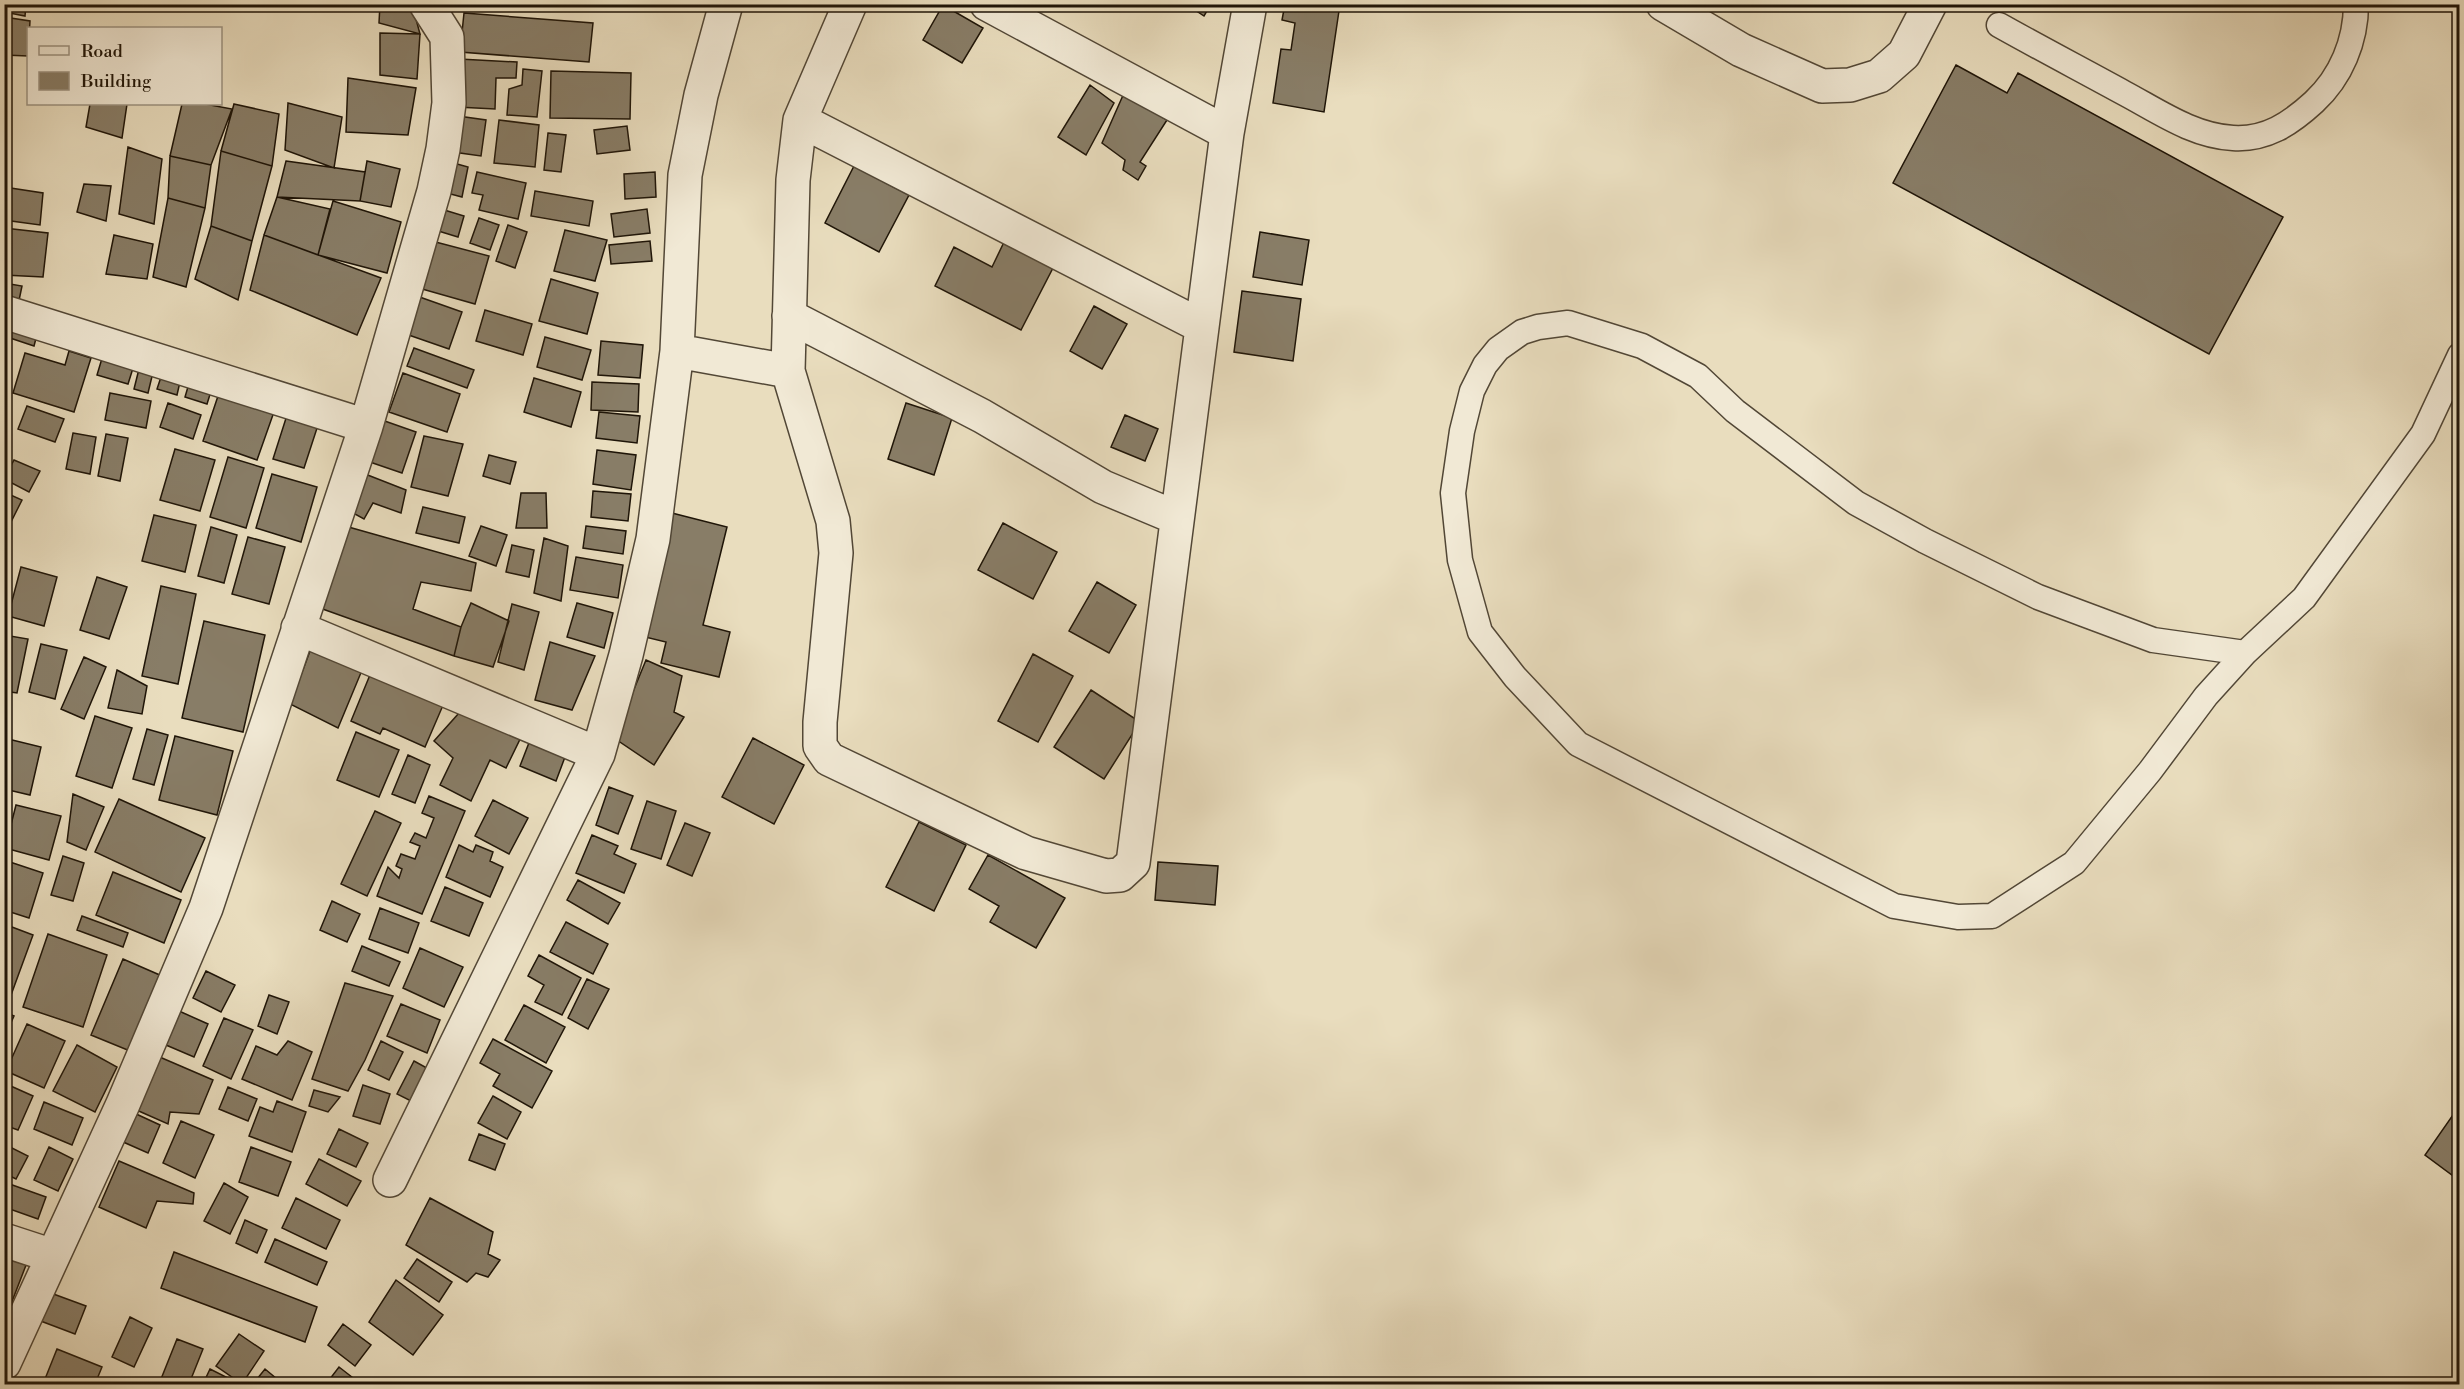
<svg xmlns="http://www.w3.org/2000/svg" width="2464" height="1389" font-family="'Libre Bodoni',serif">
<rect width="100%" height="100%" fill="#e9ddbe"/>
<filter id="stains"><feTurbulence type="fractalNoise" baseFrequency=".00333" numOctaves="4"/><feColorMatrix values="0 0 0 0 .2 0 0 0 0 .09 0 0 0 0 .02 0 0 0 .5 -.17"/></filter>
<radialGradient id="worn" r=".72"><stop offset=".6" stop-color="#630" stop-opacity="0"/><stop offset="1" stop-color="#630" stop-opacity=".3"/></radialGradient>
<path fill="#887d67" stroke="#1f1508" stroke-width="1.5" d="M4 4H26L25 16 4 12Z
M380 4H412L420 34 379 23Z
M523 4H561L560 9Z
M1186 4H1211L1204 16Z
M1285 4H1340L1324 112 1273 103 1281 49 1291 50 1295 23 1282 20Z
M943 5 983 28 962 63 923 40Z
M464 13 593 23 589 62 460 52Z
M4 17 30 21 28 56 4 55Z
M380 33 420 34 417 79 380 75Z
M459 59 517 62 516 78H496L495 109 457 107Z
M1956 65 2007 93 2018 73 2283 217 2209 354 1893 183Z
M523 69 542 71 537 117 507 115 509 89 522 85Z
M551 71 631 73 630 119 550 118Z
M348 78 416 88 408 135 346 132Z
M1090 85 1114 103 1086 155 1058 137Z
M1124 93 1167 120 1140 162 1146 166 1138 180 1123 170 1125 160 1102 143Z
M288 103 342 117 334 168 285 150Z
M90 104H127L122 138 86 127Z
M182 104H205L232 109 211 165 170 156Z
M234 104 279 114 272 166 221 151Z
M458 116 486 120 481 156 453 152Z
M499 120 539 125 535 167 494 163Z
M627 126 630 150 597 154 594 130Z
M548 133 566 135 561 172 544 170Z
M128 147 162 159 154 224 119 214Z
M221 151 272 166 252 241 211 226Z
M170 156 211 165 205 208 168 198Z
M286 161 365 172 360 201 277 197Z
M367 161 400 169 391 207 360 201Z
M450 162 468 167 462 197 443 192Z
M854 166 909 195 879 252 825 223Z
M477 172 526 183 518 219 479 210 483 195 472 193Z
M655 172 656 197 625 199 624 174Z
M84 184 111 186 106 221 77 212Z
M4 187 43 193 40 225 4 220Z
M535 191 593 201 589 226 531 216Z
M277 197 330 209 318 255 264 235Z
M168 198 205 208 186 287 153 277Z
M333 201 401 222 387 273 318 255Z
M441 209 464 216 458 237 435 230Z
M647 209 650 233 614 237 611 214Z
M479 218 499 225 490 250 470 243Z
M508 225 527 232 515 268 496 261Z
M211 226 252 241 238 300 195 279Z
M4 228 48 233 43 277 4 275Z
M565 230 607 240 595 281 554 271Z
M1260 232 1309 240 1302 285 1253 277Z
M114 235 153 244 147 279 106 274Z
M264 235 381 278 357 335 250 290Z
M1006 238 1055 264 1021 330 935 286 954 247 992 267Z
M428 240 489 256 475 304 415 287Z
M650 241 652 261 611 264 609 245Z
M551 279 598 293 587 334 539 321Z
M4 283 22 286 17 310 4 307Z
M1242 291 1301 299 1293 361 1234 352Z
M414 295 462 312 449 349 400 332Z
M1094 306 1127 324 1102 369 1070 351Z
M485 310 532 324 523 355 476 341Z
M4 316 39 327 34 346 10 338 4 354Z
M545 337 591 350 582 380 537 367Z
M601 341 643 345 640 378 598 375Z
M414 348 474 370 467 388 407 366Z
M69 351 91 358 74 412 13 393 25 353 65 365Z
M103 355 134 365 128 384 97 375Z
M140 365 154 368 148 393 134 389Z
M164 368 182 373 177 395 157 389Z
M403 373 460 394 447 432 389 412Z
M534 378 581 392 571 427 524 412Z
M190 380 212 388 207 404 185 397Z
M592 382 639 384 638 412 591 410Z
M220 390 275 409 257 460 203 441Z
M110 393 151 401 146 428 105 420Z
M168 403 201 415 193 439 160 427Z
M906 403 952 418 934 475 888 459Z
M27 406 64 419 55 442 18 429Z
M288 412 319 422 304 468 273 459Z
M599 412 640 416 637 443 596 438Z
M1125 415 1158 429 1145 461 1111 447Z
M379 419 416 432 402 473 364 460Z
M73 433 96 437 90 474 66 469Z
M106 434 128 438 120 481 98 476Z
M424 436 463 444 448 496 411 487Z
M175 449 215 460 200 511 160 500Z
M597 450 636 455 631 490 593 484Z
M489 455 516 462 510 484 483 476Z
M228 457 264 468 246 528 210 517Z
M14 460 40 471 29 492 4 479Z
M360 472 406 490 401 513 373 503 364 519 344 508Z
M272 474 317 487 301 542 256 528Z
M593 491 631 494 628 521 591 517Z
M4 492 22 500 4 536Z
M521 493H546L547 528H516Z
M423 507 465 517 459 543 416 533Z
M668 512 727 527 703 625 730 632 719 677 661 663 666 642 637 635Z
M154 515 196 525 185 572 142 561Z
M1003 523 1057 552 1033 599 978 570Z
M345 526 476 563 471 591 421 582 413 609 461 627 454 656 317 607Z
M481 526 507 535 496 566 469 556Z
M586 526 626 531 623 554 583 548Z
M211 527 237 535 224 583 198 576Z
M248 537 285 547 269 604 232 594Z
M544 538 568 546 561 601 534 593Z
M512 545 534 550 529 577 506 572Z
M576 557 623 565 618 598 570 590Z
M4 559 11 561 4 583Z
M21 567 57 577 44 626 8 616Z
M97 577 127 587 109 639 80 630Z
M1097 582 1136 605 1109 653 1069 631Z
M161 586 196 594 178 684 142 676Z
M471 603 509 621 493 667 454 656 461 627Z
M577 603 613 613 604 648 567 637Z
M512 604 539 612 524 670 498 662Z
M204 621 265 635 243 732 182 718Z
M4 635 28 639 17 693 4 691Z
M550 642 595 656 572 710 535 700Z
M313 643 365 663 338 728 290 704Z
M41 644 67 650 55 699 29 692Z
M1033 654 1073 676 1038 742 998 721Z
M84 657 106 667 84 719 61 709Z
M646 660 682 676 674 712 684 717 654 765 614 738Z
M117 670 147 686 142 714 108 708Z
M372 670 444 703 425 747 383 728 380 734 351 721Z
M1091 690 1140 722 1104 779 1054 747Z
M468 703 524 731 506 768 490 760 471 801 440 785 453 758 434 741Z
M95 716 132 728 112 788 76 776Z
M147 729 168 735 154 785 133 779Z
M356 732 399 750 379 797 337 780Z
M532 735 568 749 556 781 520 766Z
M175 736 233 751 217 815 159 800Z
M4 738 41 747 30 795 4 789Z
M753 738 804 765 774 824 722 797Z
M408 755 430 765 415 803 392 794Z
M609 787 633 796 618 834 596 825Z
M73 794 104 807 86 850 67 842Z
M429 796 465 811 422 914 377 896 388 867 399 878 402 869 396 866 401 854 415 859 420 846 410 842 415 833 426 838 434 818 422 813Z
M119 799 205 838 181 892 95 852Z
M493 800 528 818 509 854 475 836Z
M647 801 676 811 661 859 631 849Z
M16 805 61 816 49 860 5 848Z
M375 811 401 823 367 896 341 884Z
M919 822 966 845 934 911 886 887Z
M685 823 710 833 692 876 667 865Z
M592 835 618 846 614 854 636 864 624 893 576 873Z
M459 845 473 852 476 845 493 852 490 861 503 867 490 897 446 877Z
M988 855 1065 898 1036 948 990 922 999 906 969 889Z
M63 856 84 863 73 901 51 895Z
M4 860 43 873 29 918 4 910Z
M1158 862 1218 866 1215 905 1155 900Z
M113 872 181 900 164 943 96 915Z
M578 880 620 903 608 924 567 900Z
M445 887 483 903 469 936 431 921Z
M332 901 360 914 347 942 320 930Z
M380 908 419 923 408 953 369 939Z
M82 916 128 933 123 947 77 930Z
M566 922 608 944 593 974 550 952Z
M4 924 33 935 11 995 4 993Z
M48 934 107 955 83 1027 23 1007Z
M362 946 400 962 389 986 352 971Z
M420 948 463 967 444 1007 403 988Z
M539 955 581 978 562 1015 535 1002 544 985 528 976Z
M123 959 162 976 130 1051 91 1035Z
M206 971 235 985 221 1012 193 998Z
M587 979 609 989 588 1029 568 1018Z
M345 983 393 996 365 1060 348 1091 312 1079Z
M269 995 289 1002 277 1034 258 1026Z
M401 1004 440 1020 427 1053 387 1036Z
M524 1005 565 1027 546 1063 505 1040Z
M179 1011 208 1024 194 1057 166 1045Z
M4 1012 14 1016 4 1038Z
M224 1018 253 1030 231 1079 203 1066Z
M27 1024 65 1041 44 1088 6 1071Z
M493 1039 552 1071 532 1108 493 1086 500 1074 480 1063Z
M288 1041 312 1052 292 1100 242 1079 256 1046 277 1055Z
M381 1041 403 1052 389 1080 368 1070Z
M77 1045 117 1067 95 1112 53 1091Z
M155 1055 213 1080 199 1114 170 1112 168 1124 132 1108Z
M414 1061 436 1073 419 1105 397 1094Z
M4 1083 33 1096 18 1130 4 1125Z
M363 1085 390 1094 380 1124 353 1116Z
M228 1087 257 1099 248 1121 219 1109Z
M314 1090 340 1097 328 1112 309 1106Z
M493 1096 521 1112 507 1139 478 1123Z
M277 1101 306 1112 292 1152 249 1136 260 1107 273 1112Z
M44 1102 83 1118 72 1145 34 1129Z
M2455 1112 2460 1116V1181L2425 1155Z
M134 1113 160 1125 148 1153 121 1141Z
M181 1121 214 1135 195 1178 163 1163Z
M339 1129 368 1143 356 1167 327 1154Z
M479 1134 505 1144 495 1170 469 1160Z
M4 1144 28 1156 16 1179 4 1173Z
M49 1147 73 1159 58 1191 34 1180Z
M251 1147 291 1162 278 1196 239 1182Z
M319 1159 361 1181 347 1206 306 1184Z
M119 1161 194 1193 193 1204 157 1201 146 1228 99 1207Z
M4 1182 46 1197 38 1219 4 1207Z
M224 1183 248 1197 230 1234 204 1221Z
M296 1198 340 1220 326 1249 282 1228Z
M430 1198 493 1232 488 1254 500 1260 488 1277 476 1273 467 1282 406 1245Z
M245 1220 267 1230 257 1253 236 1243Z
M275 1239 327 1262 317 1285 265 1262Z
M4 1251 28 1260 11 1304 4 1302Z
M174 1252 317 1307 305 1342 161 1288Z
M417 1259 452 1282 439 1302 404 1278Z
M396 1280 443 1315 413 1355 369 1322Z
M48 1292 86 1306 75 1334 38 1320Z
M130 1317 152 1328 134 1367 112 1357Z
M343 1324 371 1345 355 1366 328 1345Z
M239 1334 264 1351 242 1384 216 1366Z
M177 1339 203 1349 189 1384H159Z
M57 1349 102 1367 95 1384H59L45 1379Z
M339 1367 357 1381 354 1384H326Z
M210 1369 228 1378 225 1384H203Z
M265 1369 283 1384H253Z"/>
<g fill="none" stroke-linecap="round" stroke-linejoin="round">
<g stroke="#524736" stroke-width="27">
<path id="lane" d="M1999 25C2040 48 2082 70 2124 93 2158 111 2193 136 2233 138 2266 140 2290 124 2314 102 2341 77 2356 41 2356 4
M2245 653 2153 640 2038 597 1925 541 1856 503 1735 411 1698 376 1642 346 1568 323 1538 327 1522 332 1498 349 1485 365 1472 391 1462 431 1453 493 1460 560 1480 632 1515 677 1578 744 1894 906 1958 917 1992 916 2074 863 2150 771 2206 696 2245 653 2304 598 2423 434 2460 355"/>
</g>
<g stroke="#524736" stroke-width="36">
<path id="street" d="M850 4 800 120 793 180 788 371 833 521 836 553 820 722V746L829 759 1026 853 1106 876 1120 875 1133 863 1227 133 1250 4
M987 4 1227 133
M1663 4 1741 50 1822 86 1850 85 1879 76 1904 54 1930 4
M800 120 1201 326
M4 312 366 426
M789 316 982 416 1103 487 1177 518
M677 351 685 175 701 95 726 4
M298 628 598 754 626 655 653 539 677 351 788 371
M390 1180 598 754
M4 1240 53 1256
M4 1363 123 1104 206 908 366 426 434 191 443 149 449 103 447 37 426 4"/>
</g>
<use href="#lane" stroke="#f1e9d5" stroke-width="24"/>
<use href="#street" stroke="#f1e9d5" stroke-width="33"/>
</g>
<rect width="2464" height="1389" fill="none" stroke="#e9ddbe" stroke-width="24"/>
<rect x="6" y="6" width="2452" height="1377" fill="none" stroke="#1f1508" stroke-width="3"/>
<rect x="12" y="12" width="2440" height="1365" fill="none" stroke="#1f1508" stroke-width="1.5"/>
<rect x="27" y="27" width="195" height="78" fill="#f1e9d5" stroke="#9d9483" stroke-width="1.5"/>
<rect x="39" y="46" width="30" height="9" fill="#f1e9d5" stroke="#9d9483" stroke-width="1.5"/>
<text x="81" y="57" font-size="18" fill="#1f1508">Road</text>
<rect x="39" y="72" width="30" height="18" fill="#887d67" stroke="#9d9483" stroke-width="1.5"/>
<text x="81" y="87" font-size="18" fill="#1f1508">Building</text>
<rect width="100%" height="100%" filter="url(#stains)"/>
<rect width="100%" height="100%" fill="url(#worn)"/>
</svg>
